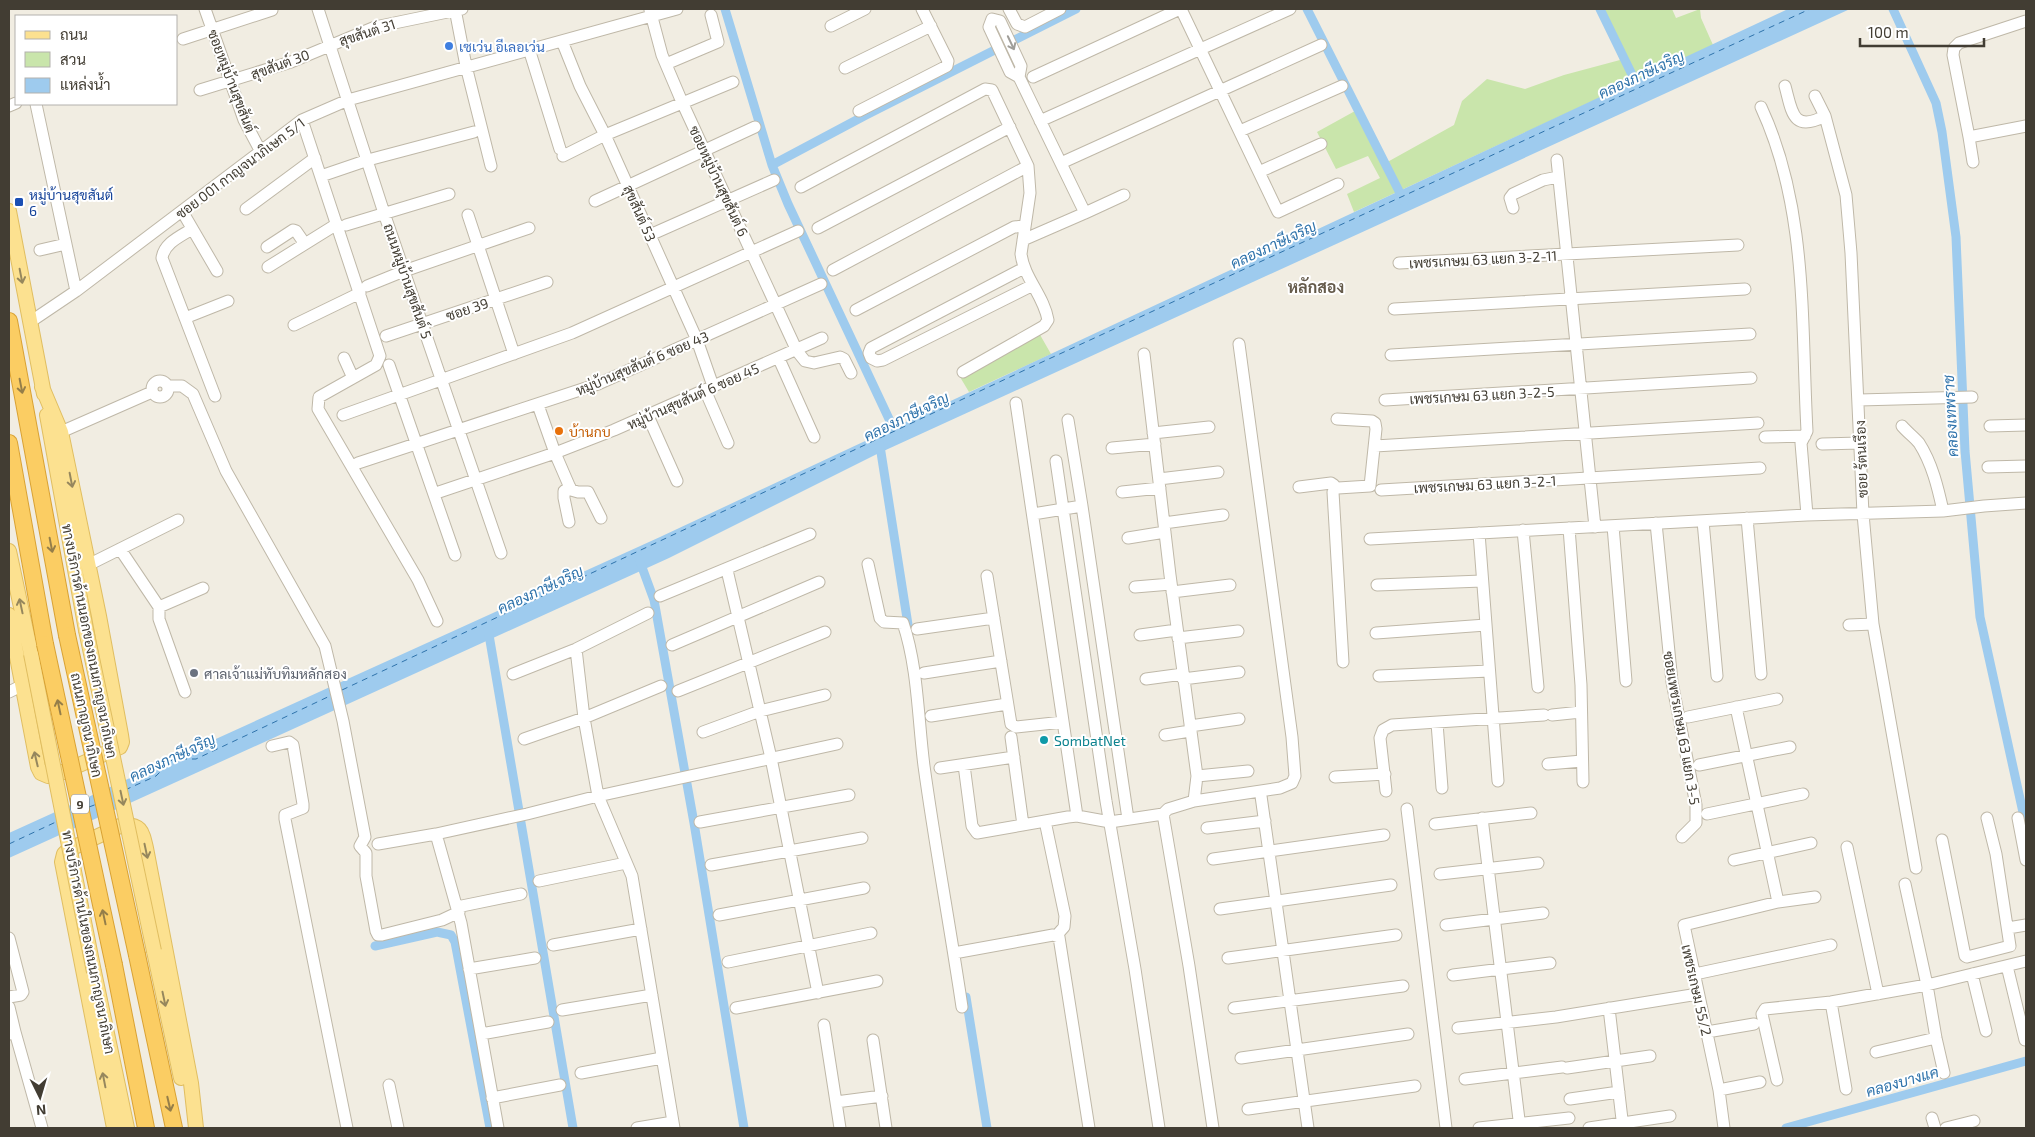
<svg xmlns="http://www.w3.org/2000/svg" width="2035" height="1137" font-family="'Exo 2',Sarabun,sans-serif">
<rect width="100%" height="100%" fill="#f1ede2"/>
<path fill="#c9e5ab" d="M1599 9H1672L1676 18 1700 9 1701 18 1713 45 1354 212 1347 194 1380 178 1368 156 1336 169 1317 132 1355 111 1382 165 1454 125 1462 101 1487 79 1525 89 1564 75 1620 60Z
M1039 333 1051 354 969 392 960 377Z"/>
<path fill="#9ecbee" d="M1788 9H1850L877 454 669 558 9 858V833L660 537Z"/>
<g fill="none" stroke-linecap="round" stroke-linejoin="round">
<path stroke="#9ecbee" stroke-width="9" d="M725 9 772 165 788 204 898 438
M1307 9 1404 201
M1600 9 1640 91
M1893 9 1936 103 1942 132 1956 237 1965 451 1980 617 2026 826
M772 165 866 115 1076 9
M880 446 909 631
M639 559 654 600 694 823 744 1128
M488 629 573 1128
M375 946 437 932 451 935 455 942 490 1128
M966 997 987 1128
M1786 1128 2026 1061"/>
<path stroke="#2f73ab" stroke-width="1" stroke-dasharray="6 5" stroke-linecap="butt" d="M342 690 1027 369 1810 9
M125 790 156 776 173 759H196L332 695
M89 807 97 804
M9 844 58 821"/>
<g stroke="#bfb8a8" stroke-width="13">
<path id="minor" d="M205 9 244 120 261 152
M318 9 384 213 501 553
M455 9 466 66 491 166
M1009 9 1017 24 1025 27 1060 9
M1181 9 1278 212 1338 184
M650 10 662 55 682 102 797 351 805 361 814 363 840 357 844 359 851 373
M992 19 1000 21 1021 66 1019 77 1010 72 989 27Z
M2026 21 1959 43 1954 48 1953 55 1969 137 2026 126
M831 26 865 9
M183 39 272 10
M562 41 580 86 605 135 697 340 713 386
M529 49 560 149
M666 64 718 42 711 15
M845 68 931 26
M1019 77 1085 213 1023 240
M1033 77 1180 9
M1785 86C1792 111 1792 133 1825 116L1846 195 1851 253 1863 514 1873 624 1916 868
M200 90 291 62 375 27 462 9
M1815 96 1825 116
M36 104 76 291
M9 106 16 103
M1761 107C1808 208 1801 322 1807 431L1801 443 1807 515
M859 111 947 66 948 61 922 9
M302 120 380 356 376 365 319 397 318 409 418 580 437 621
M1040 121 1290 9
M1240 131 1342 86
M1969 137 1973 162
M563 156 605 135 733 82
M1557 160 1595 527
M1061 163 1321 45
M1259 172 1321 144
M321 176 368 160 474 132
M801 187 985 89 992 90 1028 166 1030 193 1021 254C1024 278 1044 296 1048 320L1044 326 963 372
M595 201 755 127
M1513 208 1510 198 1513 194 1543 180 1558 177
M246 209 315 158
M182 211 217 271
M1085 213 1124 195
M468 215 514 354
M346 225 449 194
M818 228 1010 127
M192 229C181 236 164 243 162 258L215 396
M650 235 774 180
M267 247 293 230 296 231 305 244
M40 250 66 244
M1399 263 1738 245
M268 267 337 224
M1024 268 871 348 869 353 871 358 877 361 883 360 1033 285
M833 270 1028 166
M367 286 404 271 529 228
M1394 309 1745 289
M856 310 1014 227 1025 226
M185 318 228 301
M30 322 76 291 302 120 348 100 677 9
M294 325 360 293
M386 336 547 282
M1144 354 1170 575 1197 776 1194 801 1168 809 1163 814
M1391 355 1750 334
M344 358 353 378
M779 359 814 437
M389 365 455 555
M152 389a8 8 0 1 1 16 0a8 8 0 1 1-16 0Z
M168 386H182L193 394 226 471 325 646 343 721 365 837 360 846 366 853V876L376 931 378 935H382L442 920 459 912
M705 390 728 443
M1385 400 1751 378
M1859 400 1972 397
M1016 403 1077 816
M538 405 555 453 571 490 578 492H588L601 518
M343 415 572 333 798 231
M648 416 677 481
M1337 419 1372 421 1375 423 1376 429 1370 486 1338 488 1335 489 1333 492 1343 662
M1902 426C1907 432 1914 437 1919 443 1932 463 1938 488 1943 511
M1990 426 2026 425
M61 432 152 392
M1153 433 1209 427
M1765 437 1805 436
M1822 444 1860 443
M1375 446 1758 423
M1112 448 1155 444
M1056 461 1106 801 1135 969 1159 1128
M358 463 598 384 821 284
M1988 467 2026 466
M1159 479 1218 472
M1299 487 1331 483 1334 485 1335 489
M1381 490 1760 468
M439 492 555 453 614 430 822 338
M1122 492 1160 488
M1082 506 1128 819
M1033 514 1082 506 1068 420
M1747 518 1761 674
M1703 521 1717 676
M569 522 564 498V491L570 487
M1164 523 1223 515
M1656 523 1672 682 1696 805V823L1682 837
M1613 526 1626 681
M1569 528 1581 685 1583 782
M1523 530 1538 687
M1479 533 1498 781
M1128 538 1165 532
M1370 539 1807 515 1943 511 1984 506 2026 503
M120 549 159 607 203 588
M868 564 880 618 884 622 903 623C918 667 918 720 924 766 935 846 950 926 962 1007
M88 565 178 520
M727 570 771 758 818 993
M987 576 1011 724 1016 727 1063 722
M1377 585 1482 581
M1135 587 1171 584
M1172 592 1230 585
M660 596 810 534
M159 607V619L185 692
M1849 625 1873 624
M917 629 994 618
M1376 633 1486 625
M1140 635 1177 630
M1178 638 1238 631
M672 645 819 582
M576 649 584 718 598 796 632 876 674 1128
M924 673 1001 661
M513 674 576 649 648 613
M1379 676 1489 671
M1146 679 1183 674
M1183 679 1239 672
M678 691 825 632
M9 692 21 686
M1736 707 1778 902
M1552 715 1581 712
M931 716 1007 704
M1688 717 1777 699
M1437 723 1442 788
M1190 726 1239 719
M703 732 760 711 825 695
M1165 735 1190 731
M1011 737 1023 825
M524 739 584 718 661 686
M272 746 289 742 293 745 303 804V808L285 815V819L347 1128
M1548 764 1582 761
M964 765 972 826 977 833 1068 817 1077 816 1110 822 1163 814 1189 966 1213 1128
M1699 765 1790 747
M940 768 1014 757
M1197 776 1248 771
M1335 777 1385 774
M1386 791 1380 738 1383 730 1392 725 1544 715
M1261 796 1308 1128
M1194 801 1280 788 1292 783 1295 776 1292 737 1239 344
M1407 809 1446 1128
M1707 814 1803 794
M1482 818 1520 1128
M2018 818 2026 860
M1045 821 1065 916 1064 927 1057 935
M700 822 849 795
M1435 824 1531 813
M1207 828 1265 821
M436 834 461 923 498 1128
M1942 840 1965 956 1967 957 2010 946 1996 854 1987 818
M378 844 436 834 527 814 598 796 837 744
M1847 847 1878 994
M1213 859 1384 835
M1734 860 1811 843
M711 865 862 838
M1440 874 1538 863
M539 881 626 863
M1905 884 1927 985 1936 1038 1944 1073
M457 907 521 894
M1220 909 1391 885
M719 915 864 888
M1446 925 1543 913
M2008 928 2026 925
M9 938 23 992 21 995 9 997
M553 945 641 929
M954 953 1053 935 1059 937 1089 1128
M1228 958 1396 935
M728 962 871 933
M2007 966 2025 1040
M469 969 535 958
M1695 974 1831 945
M1972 974 1986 1031
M1453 975 1550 963
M1831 1002 1846 1089
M9 1007 15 1032
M736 1008 877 981
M1234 1008 1403 986
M1609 1008 1623 1128
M562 1010 652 995
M824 1025 840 1128
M1458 1028 1556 1017 1698 994
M1707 1032 1754 1024
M9 1034 15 1032 42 1128
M481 1034 548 1022
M873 1040 886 1128
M1876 1052 1936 1038
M1241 1058 1408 1034
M1567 1068 1650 1056
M581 1073 662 1058
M1465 1079 1562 1067
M1777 1080 1762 1014 1765 1009 1831 1002 1927 985 2026 961
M389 1085 398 1128
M1719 1090 1760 1082
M492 1098 560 1085
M1570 1099 1619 1092
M836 1102 882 1096
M1248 1109 1415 1086
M1932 1118 1935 1128
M637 1128 673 1122
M1479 1128 1569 1118
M1589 1128 1670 1116
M1724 1128 1719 1090 1684 925 1778 902 1815 897
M1946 1128 1974 1121"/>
</g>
<g stroke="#e0be61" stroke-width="16">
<path id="major" d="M9 211 44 394
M47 415 86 630
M9 551 31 654
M9 615 38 767 41 773 48 776H54L120 747 122 742 121 735 99 616 61 432 42 387
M154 951 181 1078
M94 972 127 1128
M114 1128 62 862 64 854 68 850 122 825C141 824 142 831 146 848L191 1083 196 1128"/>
</g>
<g stroke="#d9a234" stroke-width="18">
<path id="highway" d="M9 321 67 635
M9 443 45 644
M137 955 174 1128
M114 965 146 1128"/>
</g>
<use href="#minor" stroke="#fff" stroke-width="11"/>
<use href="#major" stroke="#fce190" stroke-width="14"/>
<use href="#highway" stroke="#fbcd63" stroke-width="16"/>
<g stroke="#e0be61" stroke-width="16" stroke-linecap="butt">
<path id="major-bridge" d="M86 630 154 951
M31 654 94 972"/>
</g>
<g stroke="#d9a234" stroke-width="18" stroke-linecap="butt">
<path id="highway-bridge" d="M67 635 137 955
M45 644 114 965"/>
</g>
<use href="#major-bridge" stroke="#fce190" stroke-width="14"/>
<use href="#highway-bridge" stroke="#fbcd63" stroke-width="16"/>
</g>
<defs><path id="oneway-shaft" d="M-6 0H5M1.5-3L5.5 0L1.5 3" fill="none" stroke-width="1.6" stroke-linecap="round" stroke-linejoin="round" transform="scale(1.25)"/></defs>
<use stroke="#a09e99" href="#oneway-shaft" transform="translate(1011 43) rotate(65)"/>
<g stroke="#96875d">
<use href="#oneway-shaft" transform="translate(21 276) rotate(79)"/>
<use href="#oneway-shaft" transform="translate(71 480) rotate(79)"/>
<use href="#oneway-shaft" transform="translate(21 606) rotate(-102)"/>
<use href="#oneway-shaft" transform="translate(36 759) rotate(-103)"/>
<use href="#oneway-shaft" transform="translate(122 798) rotate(78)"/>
<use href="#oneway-shaft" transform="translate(146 851) rotate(78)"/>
<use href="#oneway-shaft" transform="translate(164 999) rotate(78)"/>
<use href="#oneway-shaft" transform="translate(104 1080) rotate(-101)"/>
</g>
<g stroke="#957e49">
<use href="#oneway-shaft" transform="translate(21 386) rotate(79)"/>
<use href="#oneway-shaft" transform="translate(51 545) rotate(79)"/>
<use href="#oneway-shaft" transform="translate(59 707) rotate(-102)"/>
<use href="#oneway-shaft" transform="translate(104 917) rotate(-102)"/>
<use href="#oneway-shaft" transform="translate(169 1104) rotate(77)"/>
</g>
<circle fill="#3f7fe0" stroke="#fff" stroke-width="2" cx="449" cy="46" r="5"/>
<rect fill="#1a4fb4" stroke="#fff" stroke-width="2" x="14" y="197" width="10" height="10" rx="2.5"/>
<circle fill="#e8710a" stroke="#fff" stroke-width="2" cx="559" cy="431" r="5"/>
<circle fill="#6b7280" stroke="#fff" stroke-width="2" cx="194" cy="673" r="5"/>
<circle fill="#0f9aa8" stroke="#fff" stroke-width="2" cx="1044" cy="740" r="5"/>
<g text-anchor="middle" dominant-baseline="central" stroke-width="4" stroke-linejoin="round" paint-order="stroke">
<rect fill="#fff" stroke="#7b7770" stroke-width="1" x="71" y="794.5" width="18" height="19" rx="4"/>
<g font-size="12" font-weight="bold" fill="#423d33">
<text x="80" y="804">9</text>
</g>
<g font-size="14" fill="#423d33" stroke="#fff">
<text transform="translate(367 32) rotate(-18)">สุขสันต์ 31</text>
<text transform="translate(280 64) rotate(-20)">สุขสันต์ 30</text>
<text transform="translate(232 81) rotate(69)">ซอยหมู่บ้านสุขสันต์</text>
<text transform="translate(240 168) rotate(-37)">ซอย 001 กาญจนาภิเษก 5/1</text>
<text transform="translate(719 181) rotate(65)">ซอยหมู่บ้านสุขสันต์ 6</text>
<text transform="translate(640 213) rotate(66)">สุขสันต์ 53</text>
<text transform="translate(1483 259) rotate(-3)">เพชรเกษม 63 แยก 3-2-11</text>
<text transform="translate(408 281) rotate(71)">ถนนหมู่บ้านสุขสันต์ 5</text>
<text transform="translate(467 309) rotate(-19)">ซอย 39</text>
<text transform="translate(642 363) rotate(-23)">หมู่บ้านสุขสันต์ 6 ซอย 43</text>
<text transform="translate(1482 395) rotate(-3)">เพชรเกษม 63 แยก 3-2-5</text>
<text transform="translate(693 396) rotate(-24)">หมู่บ้านสุขสันต์ 6 ซอย 45</text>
<text transform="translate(1861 459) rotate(-92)">ซอย ร้ตนเรึอง</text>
<text transform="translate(1485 484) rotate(-3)">เพชรเกษม 63 แยก 3-2-1</text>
<text transform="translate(90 641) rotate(79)">ทางบริการด้านนอกของถนนกาญจนาภิเษก</text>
<text transform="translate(87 725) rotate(78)">ถนนกาญจนาภิเษก</text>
<text transform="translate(1682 728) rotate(80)">ซอยเพชรเกษม 63 แยก 3-5</text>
<text transform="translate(89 942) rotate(79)">ทางบริการด้านในของถนนกาญจนาภิเษก</text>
<text transform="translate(1697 990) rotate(77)">เพชรเกษม 55/2</text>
</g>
<g font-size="14" fill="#366cbe" stroke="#fff" text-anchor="start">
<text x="459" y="46">เซเว่น อีเลอเว่น</text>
</g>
<g font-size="14" fill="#164399" stroke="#fff" text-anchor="start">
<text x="29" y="194">หมู่บ้านสุขสันต์<tspan x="29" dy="16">6</tspan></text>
</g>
<g font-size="14" fill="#c56008" stroke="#fff" text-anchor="start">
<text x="569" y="431">บ้านกบ</text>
</g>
<g font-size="14" fill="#5b616d" stroke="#fff" text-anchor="start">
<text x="204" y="673">ศาลเจ้าแม่ทับทิมหลักสอง</text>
</g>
<g font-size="14" fill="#0d838f" stroke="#fff" text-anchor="start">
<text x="1054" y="740">SombatNet</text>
</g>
<g font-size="15" font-style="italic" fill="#2f73ab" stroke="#fff">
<text transform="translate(1641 74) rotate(-25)">คลองภาษีเจริญ</text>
<text transform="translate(1273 244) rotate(-25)">คลองภาษีเจริญ</text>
<text transform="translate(906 416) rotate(-26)">คลองภาษีเจริญ</text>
<text transform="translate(1950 416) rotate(-93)">คลองเทพราช</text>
<text transform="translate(540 589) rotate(-25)">คลองภาษีเจริญ</text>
<text transform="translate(172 757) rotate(-25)">คลองภาษีเจริญ</text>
<text transform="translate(1902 1081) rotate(-16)">คลองบางแค</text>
</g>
<g font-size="16" font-weight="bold" fill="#655b4b" stroke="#fff">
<text x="1316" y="286">หลักสอง</text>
</g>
</g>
<rect width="2035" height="1137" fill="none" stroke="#423d33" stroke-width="20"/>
<rect x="15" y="15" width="162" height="90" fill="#ffffff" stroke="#b3b1ad"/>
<rect x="25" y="31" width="25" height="8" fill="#fce190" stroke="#b3b1ad"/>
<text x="60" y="40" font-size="15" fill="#423d33">ถนน</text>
<rect x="25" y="52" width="25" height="15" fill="#c9e5ab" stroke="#b3b1ad"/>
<text x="60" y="65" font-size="15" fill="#423d33">สวน</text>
<rect x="25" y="78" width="25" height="15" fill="#9ecbee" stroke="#b3b1ad"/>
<text x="60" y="90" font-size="15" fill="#423d33">แหล่งน้ำ</text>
<g transform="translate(40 1097) rotate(175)" stroke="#ffffff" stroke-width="4" paint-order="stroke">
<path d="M0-4L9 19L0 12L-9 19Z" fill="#423d33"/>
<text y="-8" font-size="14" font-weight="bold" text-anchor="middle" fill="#423d33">N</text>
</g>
<path d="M1860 38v8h124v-8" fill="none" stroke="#423d33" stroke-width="2.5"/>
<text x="1868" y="38" font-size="15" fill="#423d33" stroke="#ffffff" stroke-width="4" paint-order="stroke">100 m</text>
</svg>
